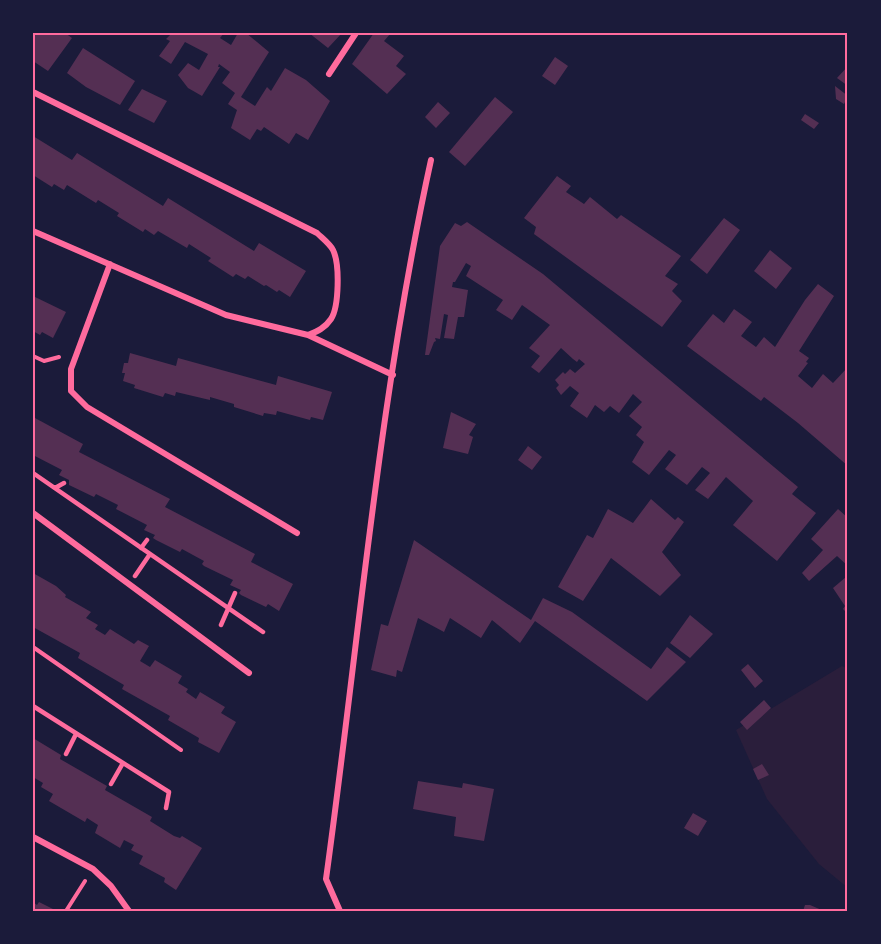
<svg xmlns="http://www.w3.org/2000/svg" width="881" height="944" font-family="Cabin,sans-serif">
<rect width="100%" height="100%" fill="#1b1b3a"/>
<path fill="#2a1e3b" d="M842 666 848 669V888L819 864 767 799 736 730Z"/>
<path fill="#542f53" d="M34 33H65L72 38 48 71 33 61Z
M172 33H224L220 38 231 45 238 33H246L269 52 241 97 255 106 267 87 271 91 285 68 306 80 330 101 308 140 296 133 289 144 264 127 261 131 257 129 250 140 231 128 237 110 228 104 235 93 222 83 230 72 219 64 218 67H220L202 96 188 88 178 75 188 63 199 70 208 54 185 42 171 64 159 56 170 41 166 39Z
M309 33H342L328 48Z
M374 33H391L384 41 404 56 396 66 406 74 387 94 352 64Z
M83 48 135 81 120 105 86 87 67 73Z
M555 57 568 66 555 85 542 76Z
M848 66V86L837 78Z
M835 86 848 96 844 104 836 99Z
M142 89 167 101 154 123 128 110Z
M495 97 513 112 465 166 449 152Z
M438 102 450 113 436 128 425 117Z
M805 114 819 123 814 129 801 120Z
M33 136 72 160 77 153 163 206 168 198 254 251 259 243 306 271 290 297 279 290 277 292 266 285 264 286 248 276 245 279 236 274 233 277 208 261 211 258 189 244 187 248 158 231 154 235 145 229 143 232 117 216 119 213 98 200 96 203 67 185 64 190 54 184 52 187 33 175Z
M557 176 571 186 566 192 584 204 590 197 617 219 621 215 681 256 665 276 678 284 672 291 682 301 662 327 534 234 536 227 524 218Z
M724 218 740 230 707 274 690 260Z
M467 222 543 274 798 487 792 494 816 513 777 561 733 525 753 501 726 477 708 499 695 490 710 473 702 467 687 485 665 469 676 455 669 450 649 475 632 462 644 442 636 435 642 427 629 416 642 402 633 394 619 413 610 406 604 412 595 405 587 418 570 406 579 393 570 386 561 395 556 388 559 385 555 380 563 372 565 374 570 369 575 373 585 364 579 359 577 362 573 359 561 348 539 373 531 367 540 356 529 348 550 325 522 305 512 320 496 310 503 300 466 276 471 266 466 263 455 282H453L452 287 468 290 464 317H458L454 339 444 338 448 315 444 314 440 339 435 338 436 341 434 342 429 355H425L440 246 455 223 461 226Z
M770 250 792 268 776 289 754 271Z
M818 284 834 296 799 351 809 358 806 362 808 363 798 376 812 388 823 374 833 383 848 367V466L798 423 764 397 761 401 687 346 713 314 724 323 734 309 752 322 741 336 756 347 764 337 775 347 805 300Z
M33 296 66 312 53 338 42 332 40 335 33 331Z
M130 353 176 366 178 358 276 385 278 376 332 392 323 420 311 417 310 420 277 411 276 415 264 413 263 416 234 407V404L210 397V400L176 392 175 396 165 393 163 397 134 388 135 385 123 381 125 373H122L124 363H128Z
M451 412 476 424 469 435 473 437 468 454 443 448Z
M35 418 83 444 79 452 170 499 165 507 255 554 251 562 293 584 279 611 268 604 266 607 241 595 239 593 241 590 230 585 233 580 204 566 202 564 204 561 182 549 180 552 156 540 153 538 155 535 144 530 147 525 116 509 118 505 96 494 94 497 69 485V480L59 475 62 470 33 455V422Z
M528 446 542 457 532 470 518 460Z
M651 499 675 520 678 517 684 522 662 552 681 575 660 596 611 558 583 601 558 587 587 535 593 538 608 509 633 523Z
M838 509 848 518V566L837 556 809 581 802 573 823 550 811 539Z
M414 540 531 620 543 598 572 612 651 669 667 647 686 662 647 701 535 621 520 643 492 620 481 638 450 618 444 632 418 618 402 672 397 670 396 677 371 670 381 624 388 626Z
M846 571H848V614L843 609 845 606 833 588 846 577Z
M33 573 56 586 66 595 65 597 91 612 86 618 98 625 95 629 105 635 110 629 134 644 138 640 149 646 140 661 150 667 155 660 182 676 178 683 188 689 186 692 196 699 200 692 225 707 221 713 236 722 219 753 198 742 199 738 168 720 170 716 122 689 124 685 78 658 80 653 33 627 35 621 33 620Z
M690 615 713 634 690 658 670 643Z
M748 664 763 681 755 688 741 670Z
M764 700 771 708 747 730 740 722Z
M33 738 61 755 60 759 107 786 105 790 152 817 150 821 174 836 180 838 182 836 202 848 176 890 164 882 165 878 139 864 143 856 131 850 134 845 124 840 120 848 95 833 98 825 87 818 85 822 49 801 53 794 41 787 43 783 33 777Z
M762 764 769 775 758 780 753 769Z
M418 781 462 788 463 783 494 789 484 841 454 836 456 817 413 809Z
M693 813 707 821 698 836 684 828Z
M33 902 37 905 39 902 53 909 52 911H33Z
M805 905H810L824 911H803Z"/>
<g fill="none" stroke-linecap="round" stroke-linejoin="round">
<path stroke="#ff6b9d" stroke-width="4" d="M33 356 44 361 59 357
M33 647 181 750
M66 911 85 881"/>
<path stroke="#ff6b9d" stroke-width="4.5" d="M33 473 263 632
M55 488 64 483
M141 548 147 540
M135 576 150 554
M221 625 235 593
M33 706 169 792 166 808
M66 754 76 734
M111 784 123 763"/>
<path stroke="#ff6b9d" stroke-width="6" d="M329 74 356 33
M33 92 317 233C322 238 330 244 333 250 340 264 339 307 331 319 325 328 318 331 308 335
M33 231 226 315 308 335 393 375
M110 264 71 369V391L87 407 297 533
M33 513 249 673
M33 837 93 869 111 886 129 911
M340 911 326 879C359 640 379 397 431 160"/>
</g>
<rect width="881" height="944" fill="none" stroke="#1b1b3a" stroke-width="69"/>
<rect x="34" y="34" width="812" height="876" fill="none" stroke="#ff6b9d" stroke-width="2"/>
</svg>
